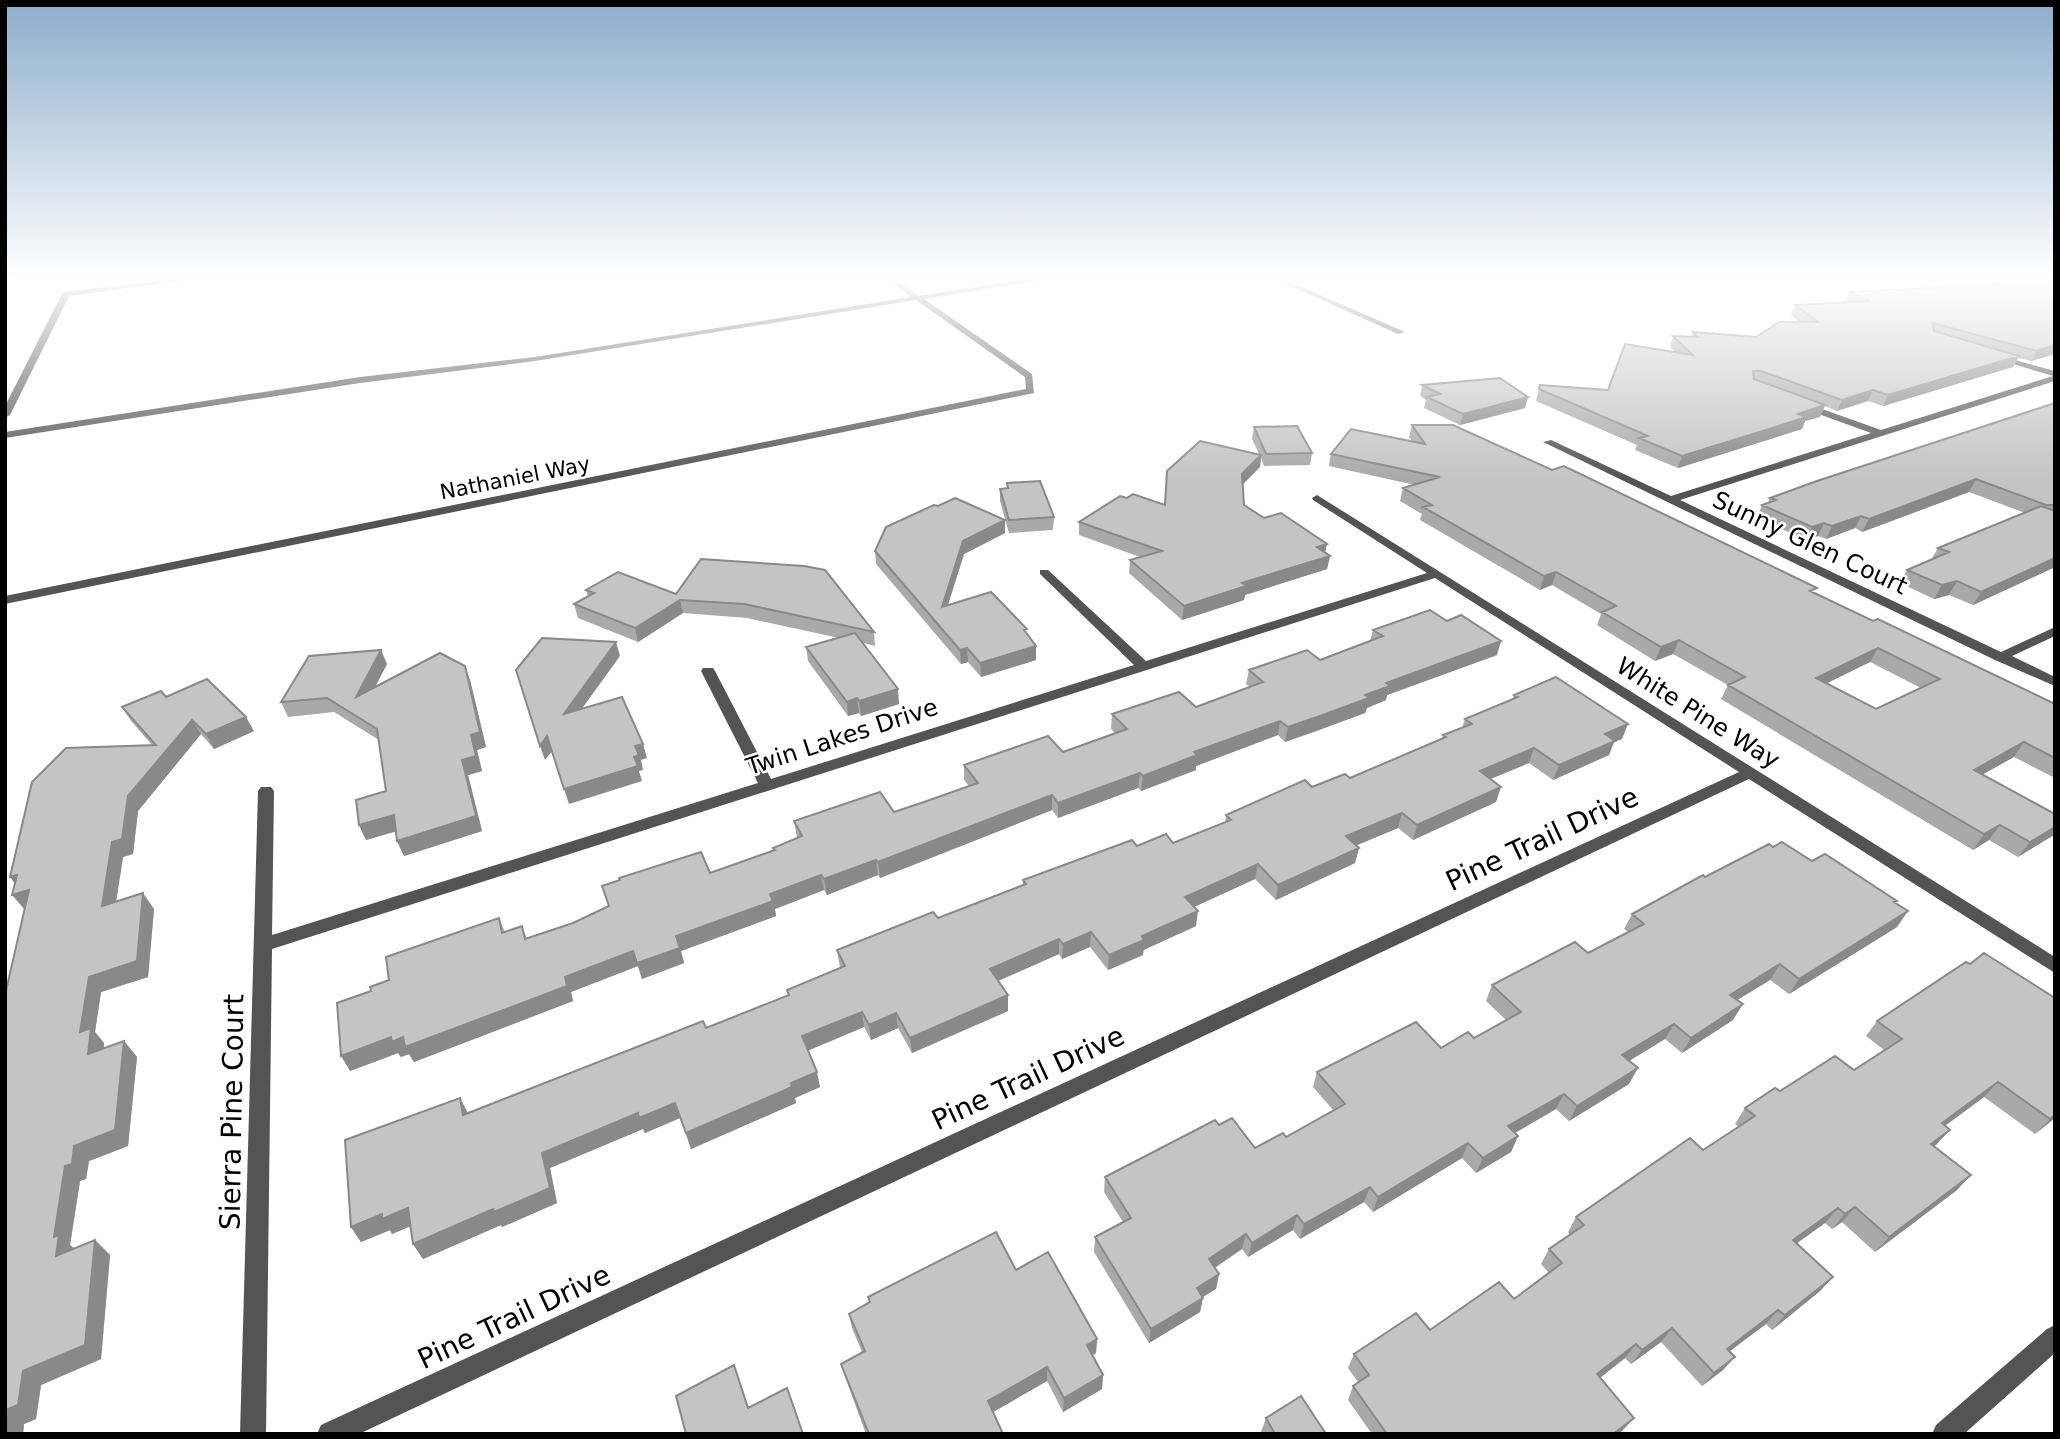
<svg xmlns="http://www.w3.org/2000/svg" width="2060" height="1439" font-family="'DejaVu Sans',sans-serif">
<rect width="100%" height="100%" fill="#fff"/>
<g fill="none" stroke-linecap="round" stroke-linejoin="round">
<path fill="#545454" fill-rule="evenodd" d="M183 278H201L69 296 10 415 5 418V406L63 292Z
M886 278H893L919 296 1032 278H1046L1043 280 924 299 1032 374 1034 393 5 604V596L1026 389 1025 377 916 300 535 361 360 383 5 438V432L360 377 535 357 911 297Z
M1273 278H1281L1405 332 1398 334Z
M1996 355 2055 371V381L1680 500 2001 652 2055 627V636L2012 656 2055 677V686L1995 660 1543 442 1551 440 1671 496 1871 433 1802 408V404H1808L1881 430 2053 376 1996 359Z
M1317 495 2055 957V973L1749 779 359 1434H317L321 1425 1739 772 1435 578 272 949 266 1434H240L258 791 261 787H271L274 791 272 935 758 783 701 671 703 668H713L715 671 771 779 1134 665 1040 574V570H1048L1146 661 1427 573 1313 500 1312 498Z
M2055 1325V1353L1964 1434H1932L1936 1425 2047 1329Z"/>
</g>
<path fill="#a9a9a9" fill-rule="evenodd" d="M2009 278H2055V354L2031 361 2018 358 2013 367 1883 406 1868 401 1837 411 1825 406 1820 417 1805 421 1802 429 1678 468 1635 450 1637 445 1536 401 1540 385 1608 390 1675 352 1670 347 1673 336 1691 337 1693 332 1756 337 1800 322 1791 315 1795 305 1846 302H1845L1849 292 1991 285 1993 282H2021Z
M1422 385 1525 408 1460 425 1424 408 1426 400 1420 396Z
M2055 403V567L1973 605 1949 595 1934 599 1900 583 1907 570 1931 560 1938 548 2025 513 1969 492 1862 532 1855 528 1826 539 1818 536 1806 540 1757 518 1762 505 1768 503 1770 498Z
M1412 425 1814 592 1873 621 2055 704V778L2014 757 1982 774 2055 814 2018 857 1989 840 1973 850 1721 699 1728 685 1673 654 1655 661 1597 625 1601 614 1552 585 1540 590 1420 520 1422 514 1400 501 1403 488 1415 485 1329 466 1331 454 1412 441 1409 437ZM1870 662 1921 688 1876 709 1827 683Z
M1254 427 1312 453 1310 465 1264 466 1261 458 1260 467 1242 485 1244 505 1264 518 1330 556 1327 569 1245 595 1244 600 1182 620 1129 573 1130 560 1140 557 1079 535V522L1127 498 1165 505 1259 454 1252 439Z
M1007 483 1054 517 1053 530 1009 533 1000 501V489L1007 488Z
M1005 533 964 554 948 605 1027 635 1036 646V660L981 677 968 662 961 664 876 564 875 551Z
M701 559 874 632 875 646 863 643 899 704 861 716 859 713 848 716 808 661 806 647 839 638 747 618 683 613 638 642 578 618 574 604 588 596 586 590 676 594Z
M1373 630 1497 655 1387 695 1386 700 1367 708 1365 713 1317 731 1285 742 1278 735 1196 766V770L1141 791 1138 788 1058 818 1052 810 880 878 878 875 827 895 824 890 775 909 776 916 681 951 684 963 642 979 638 966 571 992 573 1001 414 1062 409 1054 401 1057 398 1053 350 1071 371 991 389 980 499 918 505 932 522 926 527 939 774 851 773 848 797 838 794 821 894 812 969 786 964 780V765L1063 752 1115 733 1111 729 1112 714 1196 707 1250 687 1246 684 1249 670 1320 660 1370 641Z
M387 664 375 687 470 680 486 747 477 750 482 771 468 775 482 831 404 856 397 841 396 831 366 840 359 825 386 791 379 740 334 712 288 717 281 702Z
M1514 695 1622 739 1614 742 1609 755 1553 780 1529 763 1491 779 1496 802 1413 840 1398 828 1357 845 1359 848 1355 863 1276 900 1255 879 1194 907 1196 926 1144 950 1143 955 1108 970 1090 947 1062 959 1059 954 998 981 1008 1011 912 1053 898 1028 871 1040 864 1027 808 1050 820 1087 795 1098 796 1103 691 1149 680 1118 645 1133 643 1129 550 1168 557 1203 502 1227 501 1225 423 1259 413 1244 411 1226 392 1234 390 1230 361 1242 351 1227 468 1113 706 1028 788 995 787 990 840 968 837 950 938 918 1023 885V880L1137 846 1173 843 1225 823 1226 815 1312 787 1350 778 1442 739 1443 735 1462 728 1465 719 1512 700Z
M166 697 254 731 214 749 201 734 138 811 133 854 123 857 116 902 154 909 148 977 101 992 95 1032 104 1043V1049L124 1041 137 1057 128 1146 89 1161 86 1179 80 1181 70 1245 74 1249 95 1240 110 1255 101 1359 41 1385 36 1419 24 1424 23 1434H5L6 995 25 910 15 884 152 745 131 721 122 707Z
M1773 847 1812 861 1895 903 1897 927 1789 994 1770 980 1737 1000 1733 1020 1682 1053 1665 1039 1629 1061V1084L1569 1121 1556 1109 1515 1133 1518 1136 1511 1152 1476 1173 1462 1158 1373 1212 1364 1202 1300 1239 1293 1230 1248 1257 1242 1249 1215 1268 1219 1274 1216 1289 1203 1297 1200 1312 1149 1343 1094 1252 1095 1237 1123 1222 1104 1192 1105 1177 1219 1125 1255 1148 1286 1137 1333 1110 1313 1087 1317 1072 1441 1048 1474 1038 1506 1020 1486 1001 1492 985 1588 953 1628 932 1624 929 1632 914 1705 877Z
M1966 962 2055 1118 2035 1134 1984 1097 1945 1126 1936 1145 1934 1146 1957 1190 1875 1252 1842 1222 1832 1229 1825 1223 1796 1244 1833 1277 1820 1291 1772 1330 1766 1324 1730 1351 1723 1370 1702 1386 1661 1342 1631 1364 1625 1358 1600 1378 1634 1418 1619 1434H1372L1348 1400 1353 1386 1358 1382 1348 1368 1354 1354 1430 1330 1514 1299 1549 1273 1541 1264 1549 1249 1570 1235 1568 1232 1576 1217 1703 1150 1739 1127 1735 1124 1745 1108 1780 1091 1854 1070 1884 1050 1866 1036 1877 1021Z
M1016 1270 1097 1339 1096 1353 1092 1355 1103 1375 1102 1389 1063 1412 1047 1381 993 1412 1003 1434H866L845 1377 841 1364 862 1352 852 1328 849 1314 869 1302 868 1297Z
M1266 1418 1326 1434H1263L1261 1432Z"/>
<path fill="#898989" d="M2055 345V354L2031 361 2037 351Z
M2019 356 2013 367 1883 406 1888 395Z
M1873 390 1868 401 1837 411 1842 400Z
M1528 397 1525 408 1460 425 1463 414Z
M1825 405 1820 417 1805 421 1802 429 1678 468 1682 456 1798 414Z
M1261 455 1260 467 1240 487 1242 474Z
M1976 479 1969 492 1862 532 1869 519Z
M1861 516 1855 528 1826 539 1832 526Z
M1005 520V533L964 554 943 620 942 607 963 541Z
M1824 523 1818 536 1806 540 1812 527Z
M1327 544 1324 557 1317 547Z
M1330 556 1327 569 1245 595 1244 600 1182 620 1184 606 1242 583Z
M2055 558V567L1973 605 1981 592Z
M1556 572 1552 585 1540 590 1544 576Z
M1957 581 1949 595 1934 599 1942 585Z
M680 600 683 613 638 642 635 628Z
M1679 640 1673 654 1655 661 1661 647Z
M1501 641 1497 655 1387 695 1386 700 1367 708 1365 713 1285 742 1288 727 1365 695 1386 683Z
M616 642 620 656 568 728 564 714Z
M1036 646V660L981 677 980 663Z
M967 648 968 662 961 664 960 650Z
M1878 648 1870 662 1809 692 1816 678Z
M381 650 387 664 362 712 356 697Z
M465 666 470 680 486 747 477 750 482 771 468 775 482 831 404 856 397 841 462 760 471 735Z
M898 689 899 704 861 716 859 701Z
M857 698 859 713 848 716 847 702Z
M246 717 254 731 214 749 206 734Z
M192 720 201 734 138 811 133 854 123 857 113 921 102 906 112 842 128 796Z
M1280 721 1278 735 1196 766V770L1141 791 1143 776 1194 752Z
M1628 724 1622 739 1614 742 1609 755 1553 780 1559 765 1605 734Z
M547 736 552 751 545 760 540 746Z
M2024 742 2014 757 1964 785 1974 770Z
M643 744 647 758 641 760 643 770 639 771 642 781 569 804 564 789 634 757 635 746Z
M1534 748 1529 763 1475 785 1480 771Z
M1140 773 1138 788 1058 818V803Z
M1501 787 1496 802 1413 840 1417 825Z
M1052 795V810L880 878 878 862Z
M1402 813 1398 828 1343 851 1346 836Z
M394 815 401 830 366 840 359 825Z
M2000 825 1989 840 1973 850 1984 834Z
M2055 827 2054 835 2018 857 2030 842Z
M1359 848 1355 863 1276 900 1278 885Z
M876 860 878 875 827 895 824 879Z
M1258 864 1255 879 1183 912 1185 897Z
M17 875 41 905 25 910 12 895 21 892 10 877Z
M821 875 824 890 775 909 776 916 681 951 684 963 642 979 638 966 571 992 573 1001 414 1062 409 1054 401 1057 398 1053 350 1071 341 1056 676 936 770 894Z
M143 893 154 909 148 977 101 992 95 1032 104 1043 101 1069 88 1054 80 1032 89 977Z
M1198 911 1196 926 1143 950V955L1108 970 1109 955 1142 936Z
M1908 911 1897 927 1789 994 1799 979Z
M1091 932 1090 947 1062 959 1063 944Z
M1059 939V954L991 984 990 969Z
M1780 964 1770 980 1721 1010 1730 995Z
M1008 995V1011L912 1053 910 1038Z
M1743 1004 1733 1020 1682 1053 1691 1038Z
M862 1012 864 1027 805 1052 802 1036Z
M896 1013 898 1028 871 1040 869 1025Z
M1674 1024 1665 1039 1614 1070 1622 1055Z
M124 1041 137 1057 128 1146 89 1161 86 1179 80 1181 70 1245 75 1249 56 1256 54 1237 65 1166Z
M1638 1068 1629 1084 1569 1121 1577 1106Z
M817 1072 820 1087 795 1098 796 1103 691 1149 686 1133 791 1083Z
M1998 1082 1984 1097 1928 1138 1942 1123Z
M1564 1094 1556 1109 1501 1141 1508 1126Z
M460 1098 468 1113 463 1115Z
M675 1103 680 1118 645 1133 643 1129 550 1168 557 1203 502 1227 501 1225 423 1259 413 1244 542 1153 638 1113Z
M2055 1115V1118L2035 1134 2050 1119Z
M1950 1130 1936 1145 1917 1159 1931 1144Z
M1518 1136 1511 1152 1476 1173 1483 1158Z
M1468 1143 1462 1158 1373 1212 1378 1197Z
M1971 1175 1957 1190 1875 1252 1889 1237Z
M1370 1187 1364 1202 1300 1239 1304 1224Z
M1855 1207 1842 1222 1832 1229 1845 1214Z
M408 1208 418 1223 392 1234 390 1230 361 1242 351 1227 382 1214Z
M1838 1208 1825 1223 1780 1255 1793 1240Z
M1297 1215 1293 1230 1248 1257 1252 1243Z
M1246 1234 1242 1249 1206 1273 1209 1259Z
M95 1240 110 1255 101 1359 41 1385 36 1419 24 1424 23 1434H5L6 1410 23 1371Z
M1219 1274 1216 1289 1194 1302 1197 1288Z
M1833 1277 1820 1291 1772 1330 1785 1315Z
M1203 1298 1200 1312 1149 1343 1151 1329Z
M1778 1310 1766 1324 1715 1362 1727 1349Z
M1672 1328 1661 1342 1631 1364 1642 1350Z
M1097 1339 1096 1353 1086 1358 1087 1345Z
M1636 1344 1625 1358 1587 1388 1597 1374Z
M1735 1357 1723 1370 1702 1386 1714 1373Z
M1047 1367V1381L988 1415V1401Z
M1103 1375 1102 1389 1063 1412 1064 1398Z
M1634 1418 1619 1434H1613Z"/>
<path fill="#c4c4c4" stroke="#898989" stroke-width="2" fill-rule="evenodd" d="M2042 278H2055V345L2037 351 1933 323 1934 331 2019 356 1888 395 1873 390 1842 400 1761 371H1753L1754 379 1825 405 1798 414 1807 417 1682 456 1639 438 1648 436 1539 389 1540 385 1608 390 1625 344 1693 355 1673 336 1698 337 1693 332 1756 337 1779 322H1818L1795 305 1870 301 1849 292 1999 285 1993 282 2053 281Z
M1500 378 1528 397 1463 414 1427 397 1440 394 1422 385Z
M2055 403V505H2046L1976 479 1869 519 1861 516 1832 526 1824 523 1812 527 1762 505 1776 500 1770 498 1817 481Z
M1412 425H1453L1552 470 1564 466 1817 588 1810 591 1873 621 1878 619 2055 704V758L2024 742 1974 770 2055 814V827L2030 842 2000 825 1984 834 1728 685 1745 677 1679 640 1661 647 1602 612 1616 606 1556 572 1544 576 1423 507 1432 505 1403 488 1440 477 1331 454 1351 429 1425 444ZM1878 648 1940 679 1876 709 1816 678Z
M1297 426 1312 453 1266 454 1254 427Z
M1200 441 1261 455 1242 474 1244 505 1264 518 1281 513 1327 544 1317 547 1330 556 1242 583 1246 586 1184 606 1130 560 1162 551 1079 522 1120 496 1127 498 1133 494 1165 505 1167 471Z
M1040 481 1054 517 1009 520 1000 489 1008 488 1007 483Z
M955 498 1005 520 963 541 942 607 991 592 1027 629 1024 630 1036 646 980 663 967 648 960 650 875 551 886 527 934 505 938 506Z
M2041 506 2055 511V558L1981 592 1957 581 1942 585 1907 570 1949 552 1938 548Z
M701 559 804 566 825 570 874 632 744 604 680 600 635 628 574 604 594 593 586 590 618 572 676 594Z
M1430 610 1447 621 1461 615 1501 641 1386 683 1390 686 1365 695 1369 698 1320 716 1288 727 1280 721 1194 752 1197 755 1143 776 1140 773 1058 803 1052 795 878 862 876 860 824 879 821 875 770 894 773 901 676 936 680 948 637 963 633 951 565 977 567 986 405 1047 403 1037 392 1042 391 1037 341 1056 337 1003 371 991 370 987 389 980 386 957 499 918 502 933 522 926 525 939 573 923 609 906 602 886 620 880 619 878 701 852 710 873 775 850 773 848 802 836 794 821 880 792 894 812 924 802 978 783 964 765 1048 736 1063 752 1127 729 1112 714 1179 692 1196 707 1263 682 1249 670 1307 650 1320 660 1383 636 1373 630Z
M855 633 898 689 859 701 857 698 847 702 806 647Z
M542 638 616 642 564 714 622 697 643 744 635 746 639 755 634 757 638 766 564 789 547 736 540 746 516 670Z
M381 650 356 697 440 653 465 666 480 732 471 735 476 756 462 760 476 816 397 841 394 815 359 825 356 800 386 791 377 729 327 698 281 702 309 656Z
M1556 677 1628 724 1605 734 1615 741 1559 765 1534 748 1480 771 1501 787 1417 825 1402 813 1346 836 1359 848 1278 885 1258 864 1185 897 1198 911 1142 936 1144 940 1109 955 1091 932 1063 944 1059 939 990 969 1008 995 910 1038 896 1013 869 1025 862 1012 802 1036 817 1072 791 1083 792 1087 686 1133 675 1103 639 1118 638 1113 542 1153 550 1188 494 1212 493 1209 413 1244 408 1208 382 1219V1214L351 1227 345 1140 460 1098 463 1115 703 1021 706 1028 789 995 787 990 845 966 837 950 933 912 938 918 1026 884 1023 880 1132 840 1137 846 1166 834 1173 843 1231 820 1226 815 1305 780 1312 787 1345 774 1350 778 1446 737 1443 735 1472 724 1465 719 1518 697 1514 695Z
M207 679 246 717 206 734 192 720 128 796 122 839 112 842 102 906 143 893 137 961 89 977 80 1032 91 1028 88 1054 124 1041 115 1130 74 1146 72 1164 65 1166 54 1237 59 1235 56 1256 95 1240 85 1345 23 1371 18 1405 6 1410 5 1414V995L29 890 12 895 17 875 10 877 32 782 66 748 156 745 122 707 161 691 166 697Z
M1782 842 1812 861 1825 854 1897 901 1894 902 1908 911 1799 979 1780 964 1730 995 1743 1004 1691 1038 1674 1024 1622 1055 1638 1068 1577 1106 1564 1094 1508 1126 1518 1136 1483 1158 1468 1143 1378 1197 1370 1187 1304 1224 1297 1215 1252 1243 1246 1234 1209 1259 1219 1274 1197 1288 1203 1298 1151 1329 1095 1237 1131 1218 1105 1177 1215 1120 1219 1125 1232 1118 1255 1148 1283 1133 1286 1137 1345 1104 1317 1072 1416 1022 1441 1048 1468 1032 1474 1038 1521 1012 1492 985 1575 942 1588 953 1644 924 1632 914 1703 875 1705 877 1769 844 1773 847Z
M1984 953 2055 998V1115L2050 1119 1998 1082 1942 1123 1950 1130 1931 1144 1971 1175 1889 1237 1855 1207 1845 1214 1838 1208 1793 1240 1833 1277 1785 1315 1778 1310 1727 1349 1735 1357 1714 1373 1672 1328 1642 1350 1636 1344 1597 1374 1634 1418 1613 1434H1387L1353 1386 1369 1375 1354 1354 1416 1313 1430 1330 1499 1282 1514 1299 1562 1263 1549 1249 1584 1225 1576 1217 1690 1138 1703 1150 1755 1116 1745 1108 1775 1088 1780 1091 1835 1056 1854 1070 1902 1039 1877 1021 1966 962 1970 964Z
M996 1232 1016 1270 1048 1252 1097 1339 1087 1345 1103 1375 1064 1398 1047 1367 988 1401 1003 1434H869L841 1364 865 1351 849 1314 870 1302 868 1297Z
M734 1365 748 1408 787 1388 803 1434H686L676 1396Z
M1301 1396 1326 1434H1275L1266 1418Z"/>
<linearGradient id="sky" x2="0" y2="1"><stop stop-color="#8cadcc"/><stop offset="0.58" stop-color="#fff"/><stop offset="1" stop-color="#fff" stop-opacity="0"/></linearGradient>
<rect width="2060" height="479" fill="url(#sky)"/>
<g text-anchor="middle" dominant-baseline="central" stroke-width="5" stroke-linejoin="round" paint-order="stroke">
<g font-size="21" fill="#000" stroke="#fff">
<text transform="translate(515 478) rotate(-11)">Nathaniel Way</text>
</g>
<g font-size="24" fill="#000" stroke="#fff">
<text transform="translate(1810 543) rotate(25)">Sunny Glen Court</text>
<text transform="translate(1698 713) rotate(32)">White Pine Way</text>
<text transform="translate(842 737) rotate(-18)">Twin Lakes Drive</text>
</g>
<g font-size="28" fill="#000" stroke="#fff">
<text transform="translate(1542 839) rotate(-25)">Pine Trail Drive</text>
<text transform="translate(1028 1078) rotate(-25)">Pine Trail Drive</text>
<text transform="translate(232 1112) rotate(-89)">Sierra Pine Court</text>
<text transform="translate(514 1317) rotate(-25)">Pine Trail Drive</text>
</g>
</g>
<rect width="2060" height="1439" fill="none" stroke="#000000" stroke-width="14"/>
</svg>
